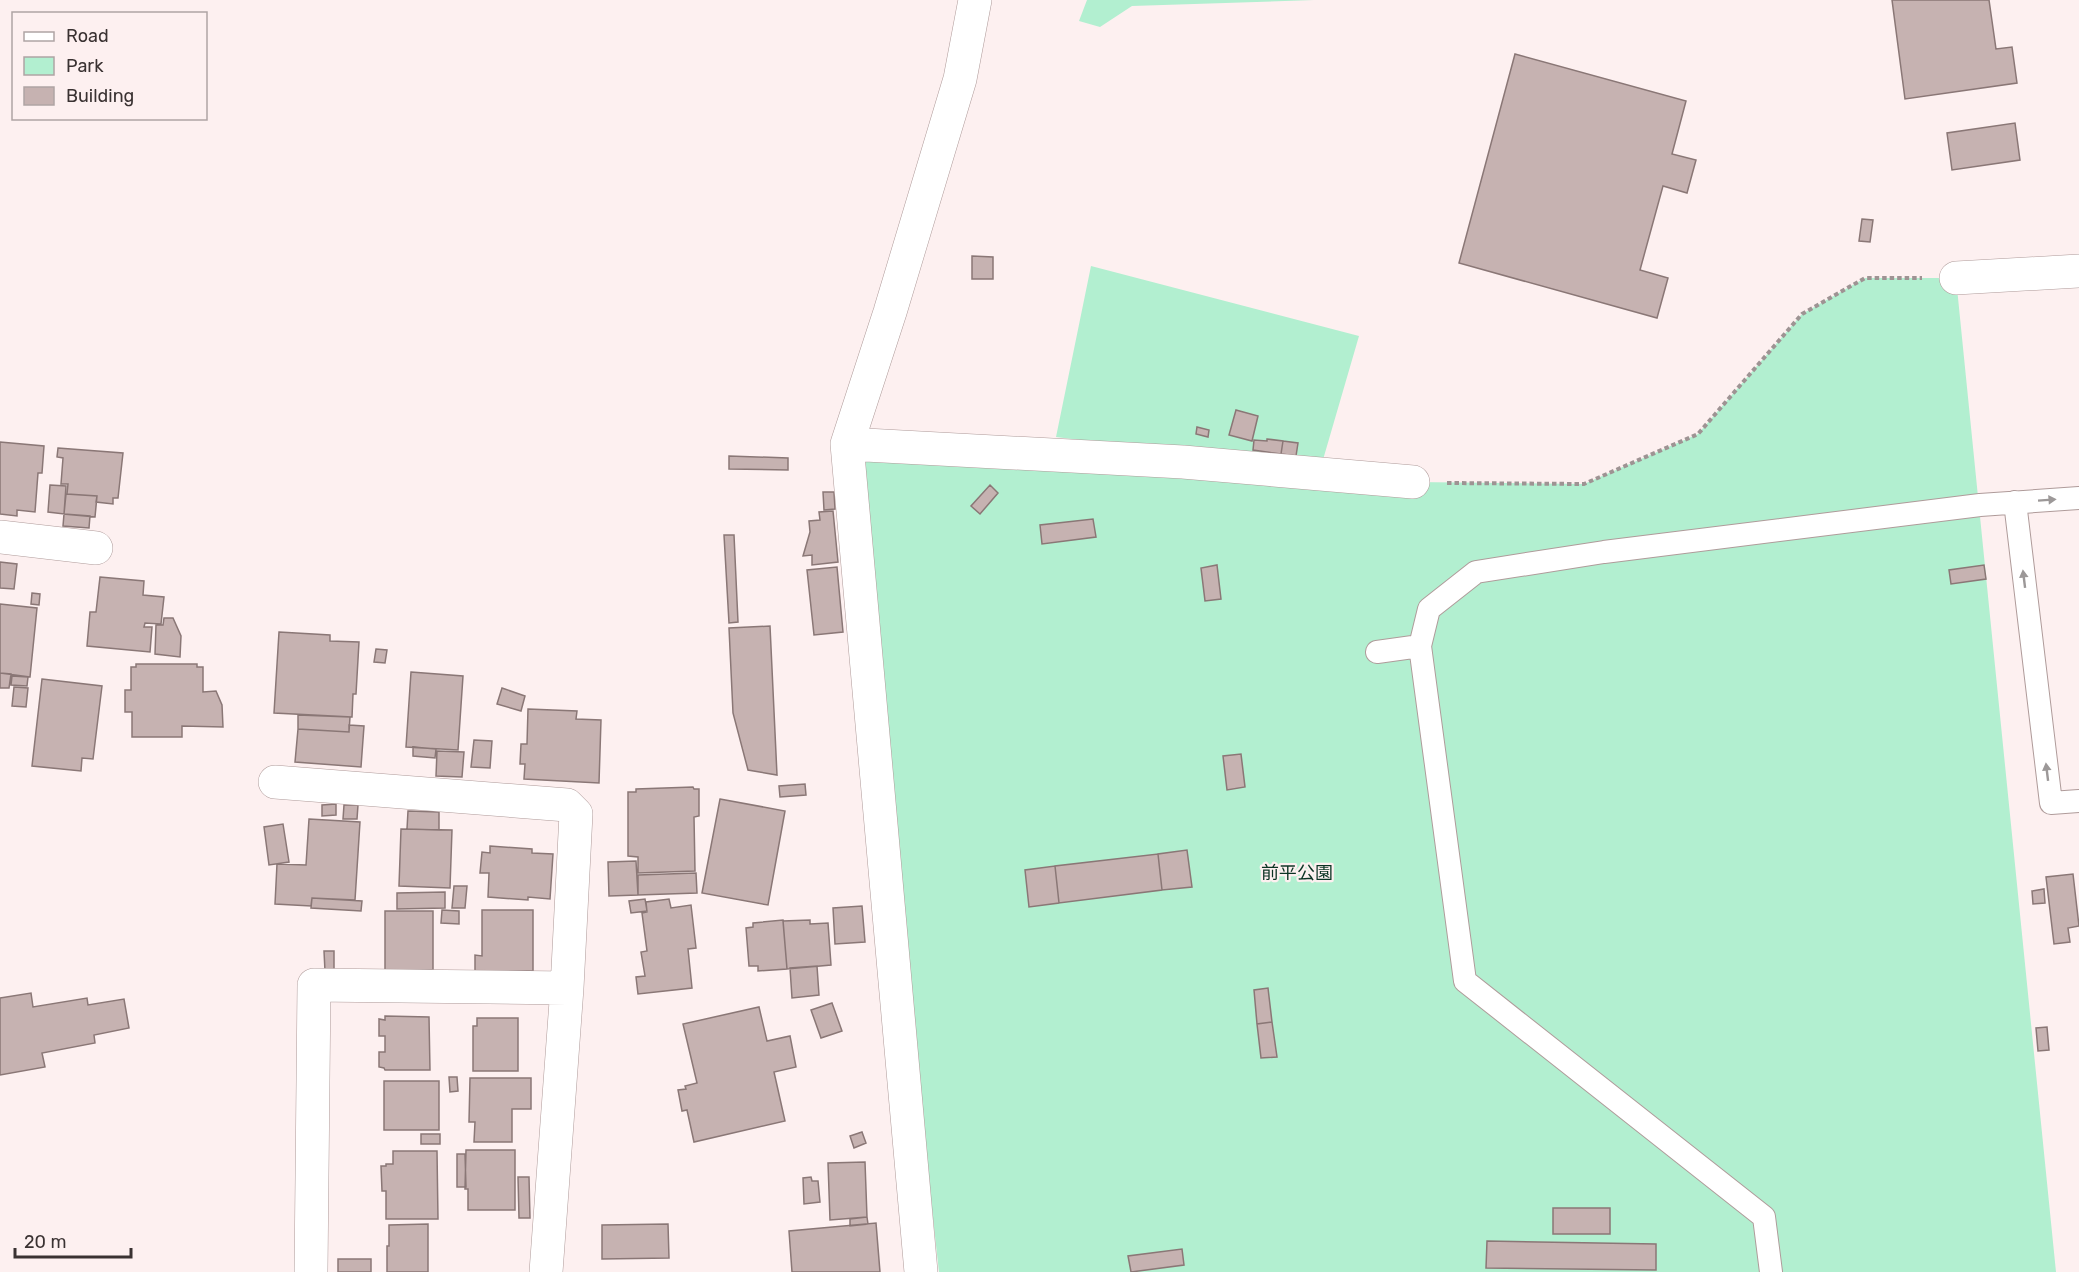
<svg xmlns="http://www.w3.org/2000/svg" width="2079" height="1272" font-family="Rubik,'Noto Sans JP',sans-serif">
<rect width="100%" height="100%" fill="#fdf0f0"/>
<path fill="#b2efd0" d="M1087 0H1314L1132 6 1100 27 1079 21Z
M1091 266 1359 336 1320 470 1056 437Z
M1865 278H1956L2056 1272H939L847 444 1413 482 1584 484 1698 434 1802 314Z"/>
<path fill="#c6b2b1" stroke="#8a7776" stroke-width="1.5" d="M1892 0H1989L1996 49 2012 47 2017 83 1905 99Z
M1515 54 1686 101 1672 154 1696 160 1687 193 1663 186 1640 270 1668 278 1657 318 1459 263Z
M2015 123 2020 160 1952 170 1947 133Z
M1862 219 1873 220 1870 242 1859 241Z
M972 256 993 257V279H972Z
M1236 410 1258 416 1252 441 1229 435Z
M1197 427 1209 430 1208 437 1196 434Z
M1267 439 1283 441 1281 454 1253 450 1254 440 1267 441Z
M1283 441 1298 443 1296 456 1281 454Z
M0 442 44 446 42 473H38L35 512 17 510V516L0 514Z
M58 448 123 453 118 498H113V504L96 502 97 496 67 494 68 484H61L63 458 57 457Z
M729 456 788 458V470L729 469Z
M50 485 66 486 64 514 48 512Z
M990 485 998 493 980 514 971 506Z
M823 492H834L835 509 824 510Z
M66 494 97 496 95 517 64 514Z
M833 511 838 562 812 565V555L803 556 810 532 809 521 820 520 819 512Z
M64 514 90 516 89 528 63 526Z
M1093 519 1096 537 1042 544 1040 525Z
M724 535H734L738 622 729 623Z
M0 562 17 564 14 589 0 588Z
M1217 565 1221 599 1205 601 1201 568Z
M1984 565 1986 579 1951 584 1949 570Z
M837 567 843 632 814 635 807 570Z
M100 577 144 581 143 595 164 597 161 624 145 623 144 627H152L150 652 87 646 90 612H96Z
M32 593 40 594 39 605 31 604Z
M0 604 37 608 30 677 0 673Z
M164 618H173L181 636 180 657 155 654 156 625H163Z
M770 626 777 775 748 770 733 713 729 628Z
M279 632 330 635V641L359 642 356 694H353L352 717 274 713Z
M376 649 387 650 385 663 374 662Z
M136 664H197V667H203V692L216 691 222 705 223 727 182 726V737H132V712H125V690H131V667H136Z
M411 672 463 676 458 750 406 747Z
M0 673 11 674 9 688H0Z
M12 676 28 677 27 686 11 685Z
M42 679 102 686 93 759 82 758 81 771 32 766Z
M14 687 28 688 26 707 12 706Z
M502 688 525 696 521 711 497 704Z
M528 709 577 711 576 719 601 720 599 783 524 779 525 764H520L521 744H527Z
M298 715 350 717 349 732 298 729Z
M349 725 364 726 361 767 295 762 298 729 349 732Z
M474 740 492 741 490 768 471 767Z
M413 747 436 749 435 758 413 756Z
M437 751 464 752 462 777 436 776Z
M1241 754 1245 787 1227 790 1223 756Z
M805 784 806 795 780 797 779 786Z
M693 787 694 789H699V816L694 817 695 871 638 873V857L628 856V792H636V789Z
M720 799 785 811 768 905 702 893Z
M336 804V815L322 816V805Z
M344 805H358L357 819H343Z
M408 811 439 812V830L407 829Z
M309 819 360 822 355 900 312 898 311 906 275 904 277 864 306 865Z
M283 824 289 862 269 865 264 827Z
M401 829 452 830 450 888 399 886Z
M490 846 532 849V853L553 854 550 899 528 897V900L488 897 489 873H480L482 852 490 853Z
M1187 850 1192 887 1162 890 1158 854Z
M1158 854 1162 890 1059 903 1055 866Z
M636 861 638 895 609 896 608 862Z
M1055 866 1059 903 1029 907 1025 870Z
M696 873 697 893 638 895V875Z
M2073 874 2079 926 2068 928 2070 942 2054 944 2046 877Z
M454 886H467L465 908H452Z
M2044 889 2045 903 2033 904 2032 891Z
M445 892V908L397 909V893Z
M312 898 362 901 361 911 311 908Z
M645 899 647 911 631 913 629 901Z
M669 899 671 908 691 905 696 948 688 949 692 988 638 994 636 977 645 976 641 952 647 951 642 913 647 912 646 902Z
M862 906 865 942 835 944 833 908Z
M442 910 459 911V924L441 923Z
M482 910H533V971H475V955L482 956Z
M385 911H433V970H385Z
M783 920 787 969 758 971V966H749L746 928 753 927V923Z
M810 920V924L828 923 831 965 787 969 783 921Z
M324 951H334V971H325Z
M817 966 819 995 792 998 790 968Z
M1268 988 1272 1022 1257 1024 1254 990Z
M31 993 33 1007 87 998 88 1005 124 999 129 1028 94 1035 95 1043 42 1053 45 1067 0 1075V998Z
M832 1003 842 1031 821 1038 811 1010Z
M759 1007 767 1041 790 1036 796 1067 774 1072 785 1121 694 1142 687 1110 682 1111 678 1090 686 1089 685 1086 697 1083 683 1024Z
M385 1016 429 1017 430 1070H385L384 1068 379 1067V1052H385V1036H379V1019L385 1020Z
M477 1018H518V1071H473V1026H477Z
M1272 1022 1277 1057 1261 1058 1257 1024Z
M2047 1027 2049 1050 2038 1051 2036 1028Z
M449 1077H457L458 1091 450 1092Z
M470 1078H531V1109H512V1142H474L475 1122H469Z
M384 1081H439V1130H384Z
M862 1132 866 1143 854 1148 850 1136Z
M421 1134H440V1144H421Z
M466 1150H515V1210H468V1189H465Z
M393 1151H437L438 1219H386V1191H382L381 1166H386V1164H393Z
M457 1154H465L466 1187H457Z
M865 1162 867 1217 830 1220 828 1163Z
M518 1177H529L530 1218H519Z
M811 1177 812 1181H818L820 1202 804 1204 803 1178Z
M1553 1208H1610V1234H1553Z
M867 1217 868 1224 850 1226V1219Z
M876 1223 880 1272H792L789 1231Z
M428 1224V1272H387V1246H389V1225Z
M668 1224 669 1258 602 1259V1225Z
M1487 1241 1656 1244V1270L1486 1268Z
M1182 1249 1184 1265 1131 1272 1128 1256Z
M338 1259H371V1272H338Z"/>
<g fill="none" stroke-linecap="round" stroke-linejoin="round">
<g stroke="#af9b9a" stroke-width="24">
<path id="service" d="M2015 502 2051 803 2079 801
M1420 646 1429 609 1476 572 1604 552 1980 505 2079 498
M1377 652 1420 646 1465 981 1764 1217 1771 1272"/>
</g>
<g stroke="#af9b9a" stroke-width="34">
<path id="minor" d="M1956 278 2079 271
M847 444 1183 462 1413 482
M0 537 96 548
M275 782 567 805 576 814 567 988 546 1272
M311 1272 314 985 567 988
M921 1272 847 444 890 312 960 79 975 0"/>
</g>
<path stroke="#9e9393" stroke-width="4" stroke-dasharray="4.5 3" stroke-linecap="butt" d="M1447 483 1584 484 1698 434 1802 314 1865 278H1922"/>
<use href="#service" stroke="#fff" stroke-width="22"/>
<use href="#minor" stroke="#fff" stroke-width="33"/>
</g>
<defs><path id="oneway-solid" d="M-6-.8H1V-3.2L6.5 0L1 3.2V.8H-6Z" transform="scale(1.5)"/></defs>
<g fill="#9c9898">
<use href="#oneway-solid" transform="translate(2047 500) rotate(-4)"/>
<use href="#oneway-solid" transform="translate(2024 579) rotate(-97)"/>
<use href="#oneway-solid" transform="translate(2047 772) rotate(-97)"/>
</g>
<g text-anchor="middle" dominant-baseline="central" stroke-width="4.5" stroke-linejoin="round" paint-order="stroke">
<g font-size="18" fill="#0a3323" stroke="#fdf0f0">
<text x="1297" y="873">前平公園</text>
</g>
</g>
<rect x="12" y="12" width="195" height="108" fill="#fdf0f0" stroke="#afa4a4" stroke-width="1.5"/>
<rect x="24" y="32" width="30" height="9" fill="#ffffff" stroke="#afa4a4" stroke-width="1.5"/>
<text x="66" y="42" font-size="18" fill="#3a3232">Road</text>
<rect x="24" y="57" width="30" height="18" fill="#b2efd0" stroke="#afa4a4" stroke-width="1.5"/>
<text x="66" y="72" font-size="18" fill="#3a3232">Park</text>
<rect x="24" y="87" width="30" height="18" fill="#c6b2b1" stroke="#afa4a4" stroke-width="1.5"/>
<text x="66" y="102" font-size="18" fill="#3a3232">Building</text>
<path d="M15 1248v9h116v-9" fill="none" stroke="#3a3232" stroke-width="3"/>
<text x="24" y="1248" font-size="18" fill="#3a3232" stroke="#fdf0f0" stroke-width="4.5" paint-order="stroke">20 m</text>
</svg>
